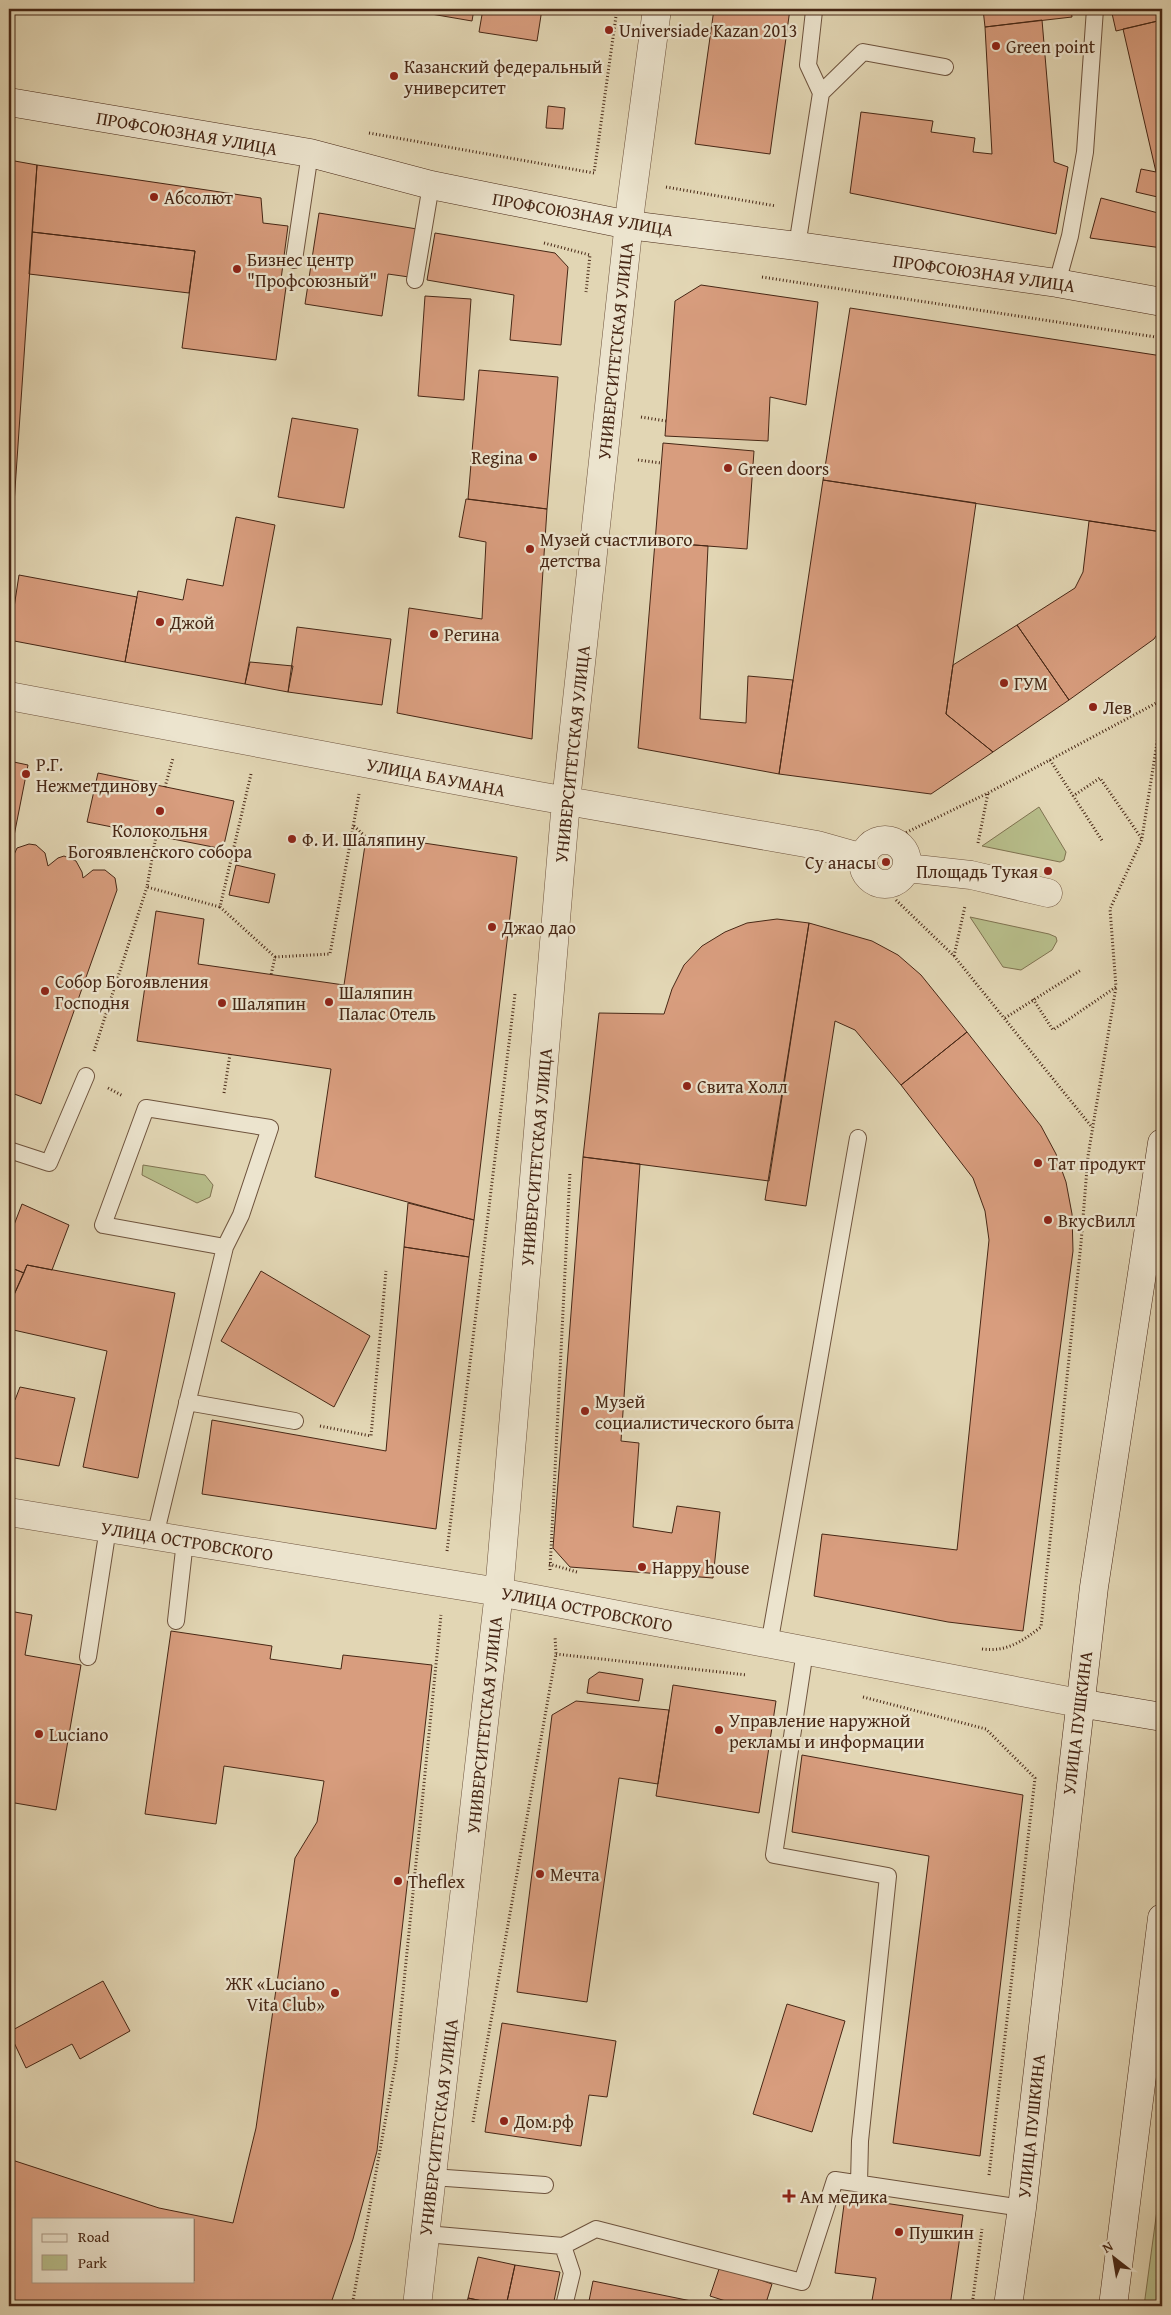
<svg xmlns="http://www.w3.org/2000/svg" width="1171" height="2315" font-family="'Gentium Book Plus',serif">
<rect width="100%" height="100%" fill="#e2d6b4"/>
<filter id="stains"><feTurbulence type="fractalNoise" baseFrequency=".004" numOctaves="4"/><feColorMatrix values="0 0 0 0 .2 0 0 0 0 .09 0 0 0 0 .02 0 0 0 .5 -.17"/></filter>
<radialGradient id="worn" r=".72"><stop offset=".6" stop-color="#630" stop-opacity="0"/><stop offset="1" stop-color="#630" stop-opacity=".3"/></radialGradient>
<path fill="#b7bd8a" stroke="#7f7250" d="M1039 807 1066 852 1064 860 1060 862 982 846Z
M970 917 1049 934 1056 937 1057 941 1052 950 1021 970 1003 967Z
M143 1165 205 1175 213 1185 210 1197 197 1203 142 1175Z
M1162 2173V2306H1144Z"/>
<path fill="#d89d7e" stroke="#472715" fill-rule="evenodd" d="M402 9H474L472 21Z
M483 9H542L537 41 479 32Z
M714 9H790L770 154 695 144Z
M983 9H1071L1072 17 985 27Z
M1111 9H1162V20L1116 31Z
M1042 20 1054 162 1068 167 1056 234 850 193 861 112 933 121 931 132 975 138 973 152 992 154 985 27Z
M1162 20V198L1136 192 1141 169 1156 172 1123 29Z
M548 106 565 108 563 129 546 128Z
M9 160 37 165 14 504 9 503Z
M37 165 261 198 263 223 288 226 280 287H286L276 360 182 348 195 251 32 232Z
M1101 198 1162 214V248L1090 238Z
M319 213 417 229 409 277 388 274 382 316 305 304Z
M32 232 195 251 189 293 29 274Z
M435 233 555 253 568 267 561 345 510 340 514 295 427 280Z
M701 285 818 302 806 405 770 397 768 441 665 436 675 301Z
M425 296 471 299 464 400 418 396Z
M850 308 1162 356V532L823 480Z
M479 370 558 377 547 509 468 499Z
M292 418 358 429 344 508 278 497Z
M663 443 754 451 747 549 655 542Z
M823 480 976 503 946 714 993 752 931 794 779 774Z
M466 499 547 509 532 739 397 713 409 608 482 619 486 542 459 537Z
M236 517 275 525 245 684 125 662 138 591 183 600 187 579 223 586Z
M1089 521 1162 532V627L1154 639 1069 700 1017 625 1075 588 1083 572Z
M655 542 708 546 700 719 746 723 748 676 793 680 779 774 638 748Z
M19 575 137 597 125 662 9 640Z
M1017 625 1069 700 993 752 946 714 953 665Z
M297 627 391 639 382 705 288 692Z
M250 662 293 666 288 692 245 684Z
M9 761 28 765 13 841H9Z
M98 773 234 801 223 849 87 822Z
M377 836 517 857 474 1220 315 1177 331 1069 137 1041 156 911 204 919 198 964 344 985 365 845Z
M29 844 36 845 45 853 48 866 58 858 64 856 76 861 82 872 83 878 93 870H105L115 878 117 890 41 1104 9 1092V866L17 848Z
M236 865 275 874 269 903 229 895Z
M777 919 809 923 769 1181 583 1157 599 1013 664 1014 672 989 684 965 702 946 725 932 747 923Z
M809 923 872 941 898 955 921 975 967 1032 901 1085 855 1030 835 1021 806 1206 765 1200Z
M967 1032 1041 1126 1056 1154 1066 1182 1072 1214 1073 1251 1023 1631 948 1622 814 1596 822 1534 957 1550 989 1240 985 1211 973 1178 901 1085Z
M583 1157 640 1164 621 1441 639 1443 633 1527 672 1533 677 1506 720 1512 713 1578 570 1567 553 1548Z
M408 1203 474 1220 469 1257 404 1247Z
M22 1204 69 1225 52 1270 27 1265 24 1273 9 1267V1238Z
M404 1247 469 1257 436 1529 202 1494 212 1420 386 1451Z
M27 1265 175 1293 138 1478 83 1467 107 1351 9 1329V1306Z
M9 1267 24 1273 9 1306Z
M261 1271 370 1336 334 1407 221 1341Z
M20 1387 75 1398 59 1466 9 1457V1398L15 1400Z
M9 1611 32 1615 25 1655 81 1665 56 1810 9 1802V1806Z
M171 1631 272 1646 270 1659 341 1669 343 1655 432 1665 377 2151 353 2239 330 2306H9V2159L159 2208 233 2223 256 2128 295 1858 317 1822 324 1781 224 1766 216 1824 145 1814ZM34 2219H194V2281H34Z
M599 1672 643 1679 639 1701 587 1693 589 1679Z
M673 1685 776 1701 759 1813 656 1796Z
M576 1701 669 1710 658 1784 619 1778 587 2002 517 1992 552 1715Z
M802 1755 1023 1795 980 2156 893 2143 929 1856 792 1832Z
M103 1981 130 2031 80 2059 72 2044 26 2068 9 2032Z
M787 2004 845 2021 812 2132 753 2114Z
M502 2023 616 2041 607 2097 589 2095 581 2146 485 2132Z
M845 2197 963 2215 950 2306H871L876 2278 835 2273Z
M478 2257 515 2265 506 2306 468 2298Z
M515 2265 560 2272 553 2306H506Z
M720 2266 772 2284 765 2306H741L710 2296Z
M593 2281 711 2305V2306H588Z
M468 2298 506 2306H466Z"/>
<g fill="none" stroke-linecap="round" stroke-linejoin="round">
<g stroke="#6e533d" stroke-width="18">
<path id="lane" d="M814 11 808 65 821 93
M797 246 821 93 863 52 945 67
M294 260 310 153
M415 280 431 185
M1057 283 1070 236 1085 152 1095 9
M9 1150 49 1163 86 1076
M187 1402 295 1421
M155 1536 225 1247 241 1215 270 1128 146 1108 103 1225 225 1247
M176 1621 185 1541
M769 1645 858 1138
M805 1651 774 1855 888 1876 860 2141 859 2184
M88 1657 108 1528
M432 2177 545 2185
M426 2234 563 2246 596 2229 802 2282 835 2180 1022 2208
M563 2246 572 2273 564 2306"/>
</g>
<g stroke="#6e533d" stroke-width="29">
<path id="street" d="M9 696 539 796 817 845 863 858
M863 862a22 22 0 1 1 44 0a22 22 0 1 1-44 0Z
M907 868 971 875 1048 893
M9 1512 499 1592 1079 1703
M417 2306 499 1592 566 801 631 204 657 9"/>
</g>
<g stroke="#472715" stroke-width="29">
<path id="secondary" d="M9 102 310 153 431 185 629 225 797 246 1057 283 1162 302
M1079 1703 1162 1717
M1008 2306 1022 2208 1094 1587 1162 1143
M1113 2306 1162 1918"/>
</g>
<path stroke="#472715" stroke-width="3" stroke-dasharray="1 2.5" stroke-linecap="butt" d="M369 133 594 173 617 9
M666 187 776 206
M544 243 590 255 586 292
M762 277 1162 338
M641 417 666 421
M638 460 661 463
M1050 760 1103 842
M251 774 220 907 275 957 271 975
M165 787 173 758
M354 826 370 841
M903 834 988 793 1162 700
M156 836 147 887 220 907
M1142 838 1162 711
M978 843 988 793
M896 900 954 956 1091 1126
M954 956 965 906
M275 957 330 954 359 794
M1033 999 1053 1030 1116 987 1110 909 1142 839 1100 778 1073 796
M1005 1018 1081 970
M94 1051 147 887
M108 1088 123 1096
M224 1093 230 1054
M320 1426 371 1436 386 1271
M447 1551 515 994
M549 1564 577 1572
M550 1570 570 1172
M982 1649C1007 1652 1021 1642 1041 1627L1081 1243 1088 1156 1116 987
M556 1654 747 1675
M863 1697 986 1729 1035 1778 989 2175
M473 2122 556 1654 555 1636
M352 2306 396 2061 441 1615
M972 2306 982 2229
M1159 2306 1162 2276"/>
<use href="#lane" stroke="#ece4ce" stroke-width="16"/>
<use href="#street" stroke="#ece4ce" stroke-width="28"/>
<use href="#secondary" stroke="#ece4ce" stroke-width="28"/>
</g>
<g fill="#8f2418" stroke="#ece4ce" stroke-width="2">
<circle cx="609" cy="30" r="5"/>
<circle cx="996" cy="46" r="5"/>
<circle cx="394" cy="76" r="5"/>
<circle cx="154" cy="197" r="5"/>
<circle cx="237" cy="269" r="5"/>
<circle cx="533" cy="457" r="5"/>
<circle cx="728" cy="468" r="5"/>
<circle cx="530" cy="549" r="5"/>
<circle cx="160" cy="622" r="5"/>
<circle cx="434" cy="634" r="5"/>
<circle cx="1004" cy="683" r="5"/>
<circle cx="1093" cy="707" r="5"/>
<circle cx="26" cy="774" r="5"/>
<circle cx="160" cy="811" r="5"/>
<circle cx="292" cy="839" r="5"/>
<circle cx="886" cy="862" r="5"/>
<circle cx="1048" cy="871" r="5"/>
<circle cx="492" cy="927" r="5"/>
<circle cx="45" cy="991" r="5"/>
<circle cx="329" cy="1002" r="5"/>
<circle cx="222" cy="1003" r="5"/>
<circle cx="687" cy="1086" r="5"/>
<circle cx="1038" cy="1163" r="5"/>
<circle cx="1048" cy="1220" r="5"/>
<circle cx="585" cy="1411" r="5"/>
<circle cx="642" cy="1567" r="5"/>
<circle cx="719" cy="1730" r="5"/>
<circle cx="39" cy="1734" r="5"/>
<circle cx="540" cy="1874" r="5"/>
<circle cx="398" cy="1881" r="5"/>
<circle cx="335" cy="1993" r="5"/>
<circle cx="504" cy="2121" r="5"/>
<path d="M786.5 2188.5h5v5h5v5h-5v5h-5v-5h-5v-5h5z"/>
<circle cx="899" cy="2232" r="5"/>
</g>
<g text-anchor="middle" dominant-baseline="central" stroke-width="4.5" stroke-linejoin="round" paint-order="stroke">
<g font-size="18" fill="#472715" stroke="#ece4ce" text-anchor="start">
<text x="619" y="30">Universiade Kazan 2013</text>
<text x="1006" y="46">Green point</text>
<text x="404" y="66">Казанский федеральный<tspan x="404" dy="21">университет</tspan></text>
<text x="164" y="197">Абсолют</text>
<text x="247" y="259">Бизнес центр<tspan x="247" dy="21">"Профсоюзный"</tspan></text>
<text x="523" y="457" text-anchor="end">Regina</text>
<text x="738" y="468">Green doors</text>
<text x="540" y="539">Музей счастливого<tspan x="540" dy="21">детства</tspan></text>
<text x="170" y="622">Джой</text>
<text x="444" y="634">Регина</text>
<text x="1014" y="683">ГУМ</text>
<text x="1103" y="707">Лев</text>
<text x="36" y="764">Р.Г.<tspan x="36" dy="21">Нежметдинову</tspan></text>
<text x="160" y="830" text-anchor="middle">Колокольня<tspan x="160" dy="21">Богоявленского собора</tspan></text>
<text x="302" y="839">Ф. И. Шаляпину</text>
<text x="876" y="862" text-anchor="end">Су анасы</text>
<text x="1038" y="871" text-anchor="end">Площадь Тукая</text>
<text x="502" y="927">Джао дао</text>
<text x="55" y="981">Собор Богоявления<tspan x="55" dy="21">Господня</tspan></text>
<text x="339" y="992">Шаляпин<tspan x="339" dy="21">Палас Отель</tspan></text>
<text x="232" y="1003">Шаляпин</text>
<text x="697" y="1086">Свита Холл</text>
<text x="1048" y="1163">Тат продукт</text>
<text x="1058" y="1220">ВкусВилл</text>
<text x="595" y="1401">Музей<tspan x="595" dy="21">социалистического быта</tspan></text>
<text x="652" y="1567">Happy house</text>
<text x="729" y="1720">Управление наружной<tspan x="729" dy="21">рекламы и информации</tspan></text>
<text x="49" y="1734">Luciano</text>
<text x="550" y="1874">Мечта</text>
<text x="408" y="1881">Theflex</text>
<text x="325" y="1983" text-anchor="end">ЖК «Luciano<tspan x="325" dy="21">Vita Club»</tspan></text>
<text x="514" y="2121">Дом.рф</text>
<text x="800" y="2196">Ам медика</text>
<text x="909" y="2232">Пушкин</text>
</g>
<g font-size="18" fill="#472715" stroke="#ece4ce">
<text transform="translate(187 133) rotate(10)">ПРОФСОЮЗНАЯ УЛИЦА</text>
<text transform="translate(583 214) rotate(10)">ПРОФСОЮЗНАЯ УЛИЦА</text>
<text transform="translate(984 273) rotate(8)">ПРОФСОЮЗНАЯ УЛИЦА</text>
<text transform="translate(615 351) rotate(-84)">УНИВЕРСИТЕТСКАЯ УЛИЦА</text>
<text transform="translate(572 754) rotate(-84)">УНИВЕРСИТЕТСКАЯ УЛИЦА</text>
<text transform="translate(436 777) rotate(11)">УЛИЦА БАУМАНА</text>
<text transform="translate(536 1157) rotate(-85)">УНИВЕРСИТЕТСКАЯ УЛИЦА</text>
<text transform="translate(187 1541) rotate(9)">УЛИЦА ОСТРОВСКОГО</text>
<text transform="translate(587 1609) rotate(11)">УЛИЦА ОСТРОВСКОГО</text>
<text transform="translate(1077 1723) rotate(-83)">УЛИЦА ПУШКИНА</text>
<text transform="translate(484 1725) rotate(-84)">УНИВЕРСИТЕТСКАЯ УЛИЦА</text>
<text transform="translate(1031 2126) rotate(-84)">УЛИЦА ПУШКИНА</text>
<text transform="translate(438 2127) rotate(-83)">УНИВЕРСИТЕТСКАЯ УЛИЦА</text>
</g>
</g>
<rect width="1171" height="2315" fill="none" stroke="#e2d6b4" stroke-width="30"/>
<rect x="10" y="10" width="1151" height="2295" fill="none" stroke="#472715" stroke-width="2.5"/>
<rect x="15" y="15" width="1141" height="2285" fill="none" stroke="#472715"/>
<rect x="32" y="2218" width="162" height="65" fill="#ece4ce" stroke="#aa9884"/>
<rect x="42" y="2234" width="25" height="8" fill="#ece4ce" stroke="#aa9884"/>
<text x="78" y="2242" font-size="15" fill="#472715">Road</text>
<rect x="42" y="2255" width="25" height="15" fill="#b7bd8a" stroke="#aa9884"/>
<text x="78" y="2268" font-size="15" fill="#472715">Park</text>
<g transform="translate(1114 2258) rotate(329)" stroke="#ece4ce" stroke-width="4" paint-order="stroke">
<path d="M0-4L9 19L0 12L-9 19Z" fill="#472715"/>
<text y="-8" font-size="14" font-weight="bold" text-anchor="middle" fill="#472715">N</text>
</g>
<rect width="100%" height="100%" filter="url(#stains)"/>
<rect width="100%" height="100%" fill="url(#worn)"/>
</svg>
